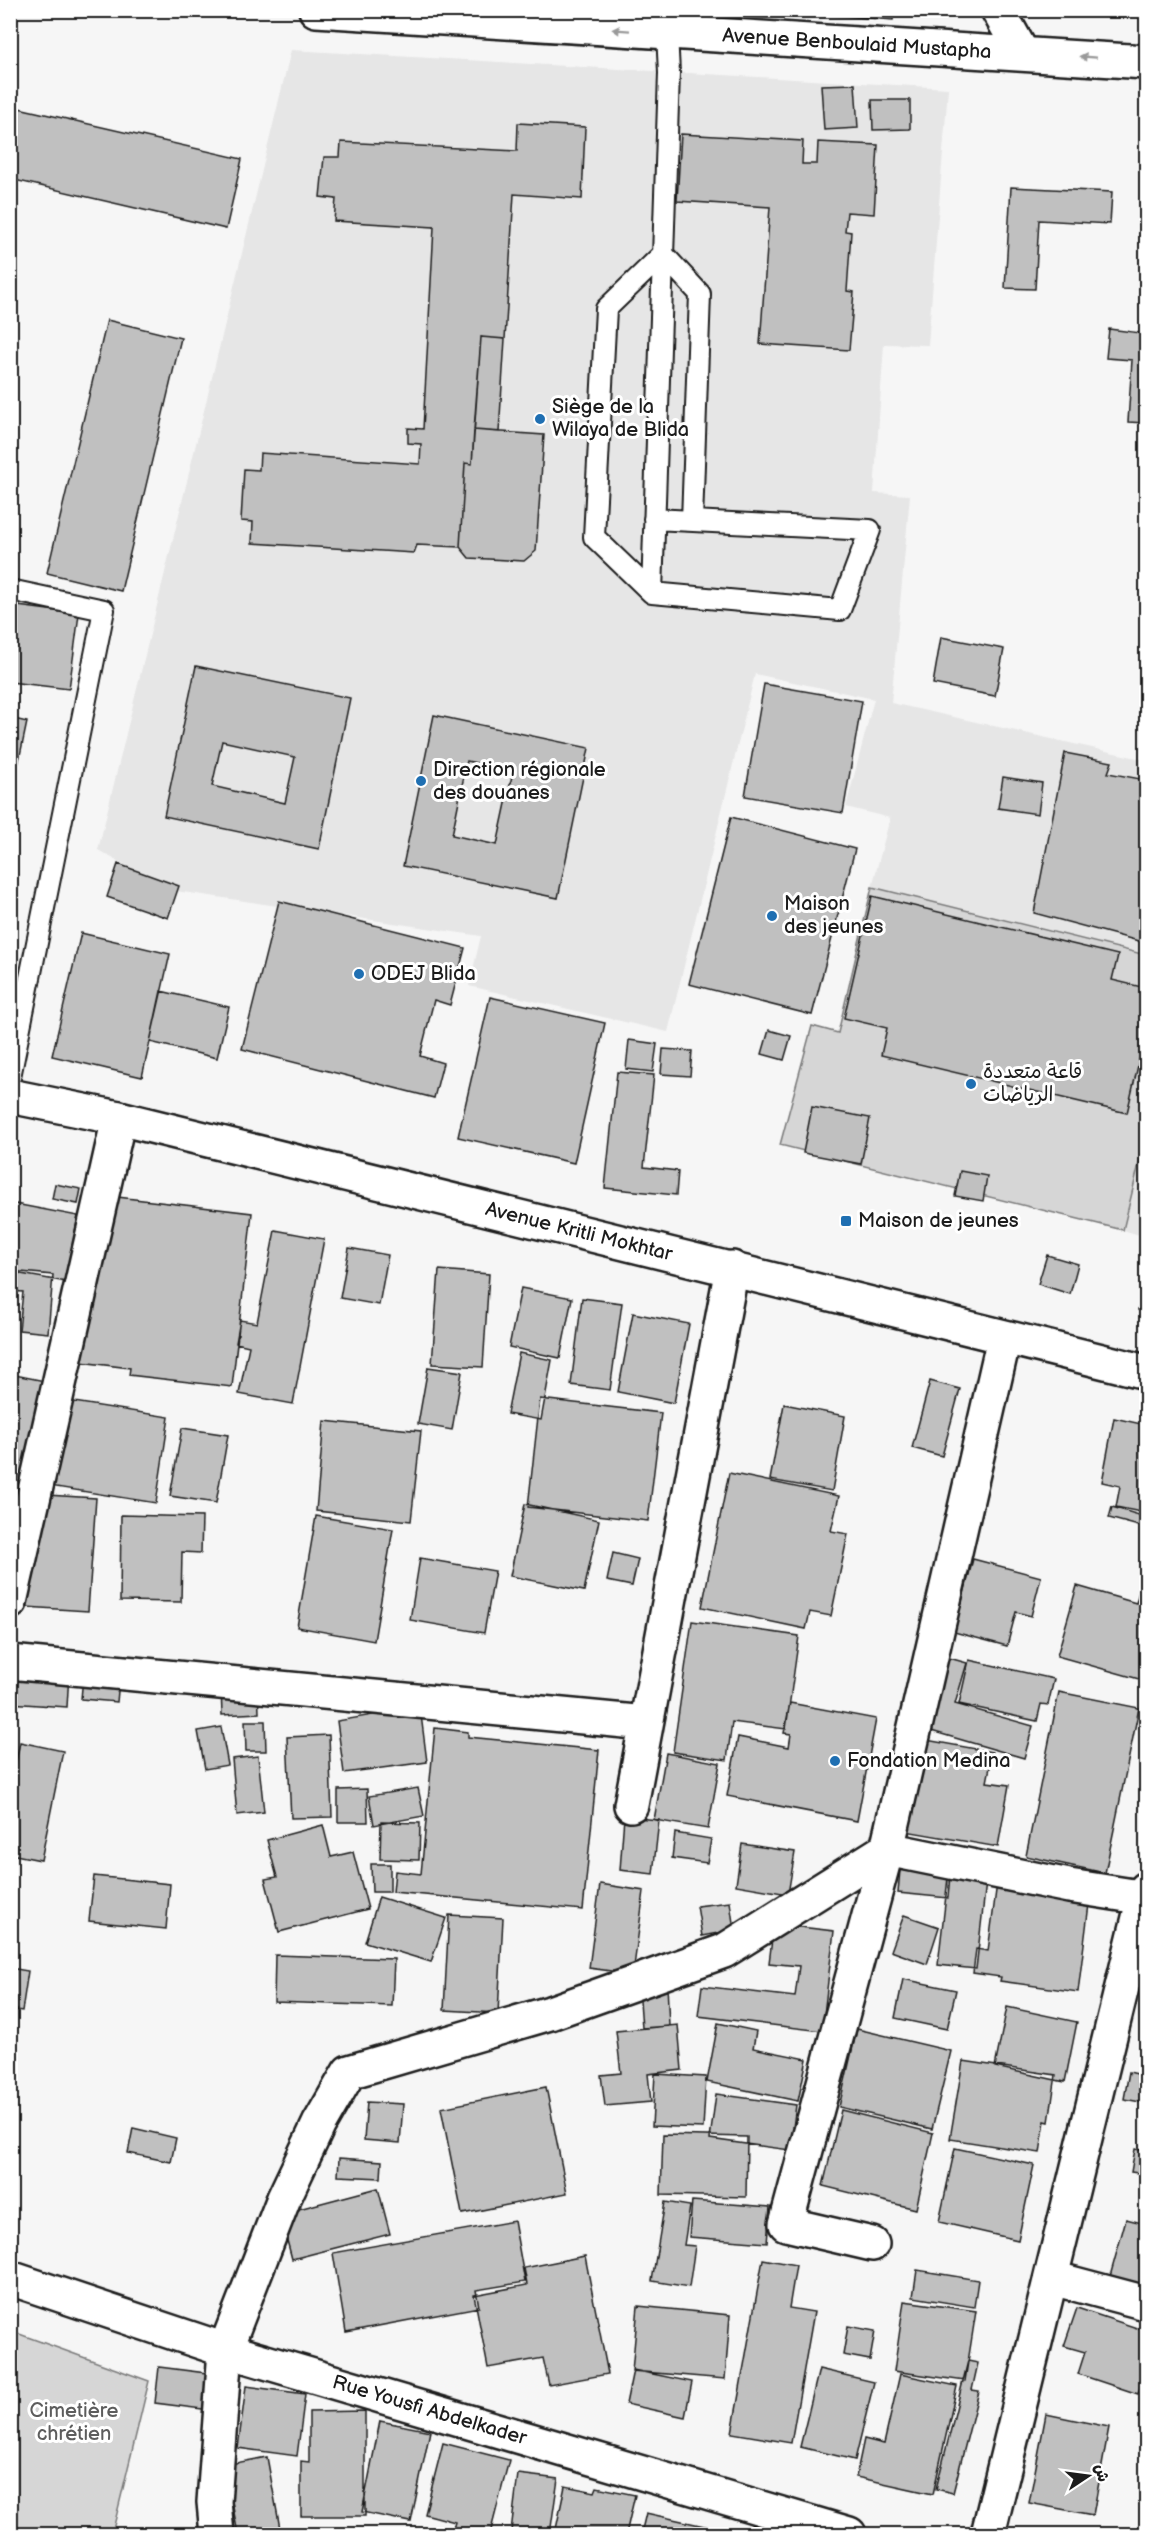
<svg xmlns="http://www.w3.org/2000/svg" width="1157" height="2545" font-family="'Balsamiq Sans','Playpen Sans Arabic',sans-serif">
<rect width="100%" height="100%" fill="#f6f6f6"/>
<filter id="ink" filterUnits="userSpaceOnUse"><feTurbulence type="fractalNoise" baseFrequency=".0167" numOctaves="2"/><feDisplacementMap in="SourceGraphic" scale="12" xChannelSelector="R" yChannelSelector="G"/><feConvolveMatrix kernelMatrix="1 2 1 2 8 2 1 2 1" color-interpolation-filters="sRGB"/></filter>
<g filter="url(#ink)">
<path fill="#e6e6e6" d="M291 50 948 88 928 345 884 344 874 493 910 495 891 703 1146 760V955L872 887 890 818 846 807 874 699 755 674 668 1032 469 986 481 936 169 890 98 850Z
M1146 1135V1237L1123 1230Z"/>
<path fill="#d6d6d6" stroke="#797979" stroke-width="1.5" d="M872 887 1146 955V1135L1123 1230 780 1145 812 1026 838 1033Z
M11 2331 149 2381 112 2534H11Z"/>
<path fill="#c0c0c0" stroke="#1c1c1c" stroke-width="1.5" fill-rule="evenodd" d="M768 10H894L893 20Z
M855 84 858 128 824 130 821 85Z
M872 100H910V129L873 130Z
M10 106 242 159 226 229 10 179Z
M518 123 585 127 582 199 514 194 505 339 481 337 472 464 465 463 460 547 417 545 414 553 252 543 253 522 241 521 244 469 259 470 260 453 420 464 421 444 408 443V428L423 429 434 227 334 221 336 199 320 197 324 157H340L341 142 517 151Z
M681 134 803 141 802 164H817L818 142 878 145 874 214 847 212 845 231 851 232 847 291 854 292 849 350 760 344 770 207 677 201Z
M1011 187 1112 192 1110 224 1039 220 1035 289 1005 288Z
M107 320 181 338 121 591 47 573Z
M1109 329 1140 333V329H1146V423L1128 422 1132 360 1106 358Z
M481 337 505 339 499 432 474 430Z
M474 430 544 435 536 551 524 561 469 558 460 547 465 463 472 464Z
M10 605 79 614 69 689 10 682Z
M941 637 1004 649 995 696 933 684Z
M196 666 350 698 319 849 164 816ZM222 741 295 757 285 803 212 786Z
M764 684 862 701 843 813 745 796Z
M434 715 589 748 558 898 403 866ZM467 761 513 771 497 845 452 835Z
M10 718 27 722 10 803Z
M1065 753 1112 762 1108 773 1146 780V943L1034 913Z
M1003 777 1042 783 1038 814 998 808Z
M731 817 855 849 812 1015 689 984Z
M118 864 179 886 168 918 107 897Z
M872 896 1118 955 1112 980 1146 988V1031L1127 1113 881 1055 887 1028 844 1018Z
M279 901 465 948 450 1005 434 1000 420 1056 443 1063 434 1098 242 1049Z
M81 933 170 954 142 1077 52 1056Z
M161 991 229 1007 217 1058 150 1042Z
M490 997 605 1023 574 1163 458 1137Z
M769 1030 791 1036 784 1060 762 1054Z
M629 1040 657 1044 653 1072 626 1069Z
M663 1049 692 1051 690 1076 661 1074Z
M617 1072 654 1075 644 1167 678 1171 676 1195 605 1188Z
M812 1107 870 1118 861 1164 803 1153Z
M960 1171 987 1176 983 1201 955 1196Z
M55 1184 81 1189 78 1204 52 1199Z
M92 1194 252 1213 232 1387 129 1375 130 1368 72 1361Z
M10 1203 78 1216 66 1282 10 1272Z
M275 1230 324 1239 293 1404 239 1394 249 1346 236 1343 240 1320 257 1323Z
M349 1248 388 1255 379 1305 340 1298Z
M1047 1255 1078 1264 1070 1294 1038 1284Z
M439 1270 489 1274 483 1367 432 1364Z
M10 1271 53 1275 48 1333 19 1330 23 1292 10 1291Z
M1146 1273V1312L1138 1310Z
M521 1288 572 1298 560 1358 509 1347Z
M582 1298 622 1303 610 1390 571 1385Z
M633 1313 689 1324 674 1403 618 1392Z
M519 1353 552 1360 541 1420 507 1414Z
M428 1367 462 1372 452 1430 418 1424Z
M10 1374 45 1381 25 1489 10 1486Z
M930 1381 960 1389 942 1456 912 1448Z
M49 1398 169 1417 156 1503 37 1484Z
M540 1399 661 1413 648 1521 528 1507Z
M784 1404 845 1416 832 1491 770 1480Z
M1114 1418 1146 1425V1513L1116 1507 1120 1486 1102 1482Z
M324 1421 421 1431 411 1521 316 1511Z
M182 1428 228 1435 216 1503 170 1496Z
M729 1473 839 1496 831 1531 848 1534 831 1616 810 1612 806 1629 702 1607Z
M13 1493 96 1498 88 1611 10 1606Z
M525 1504 599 1520 584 1591 510 1576Z
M1112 1507 1146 1517V1528L1109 1518Z
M121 1515 202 1517 201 1553 182 1552 181 1602 120 1601Z
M316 1516 393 1529 374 1641 297 1627Z
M613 1553 638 1559 632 1586 607 1581Z
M420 1558 495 1571 484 1633 410 1620Z
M973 1559 1041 1577 1031 1616 1016 1612 1007 1646 954 1632Z
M1146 1565V1681L1057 1656 1077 1586 1136 1603Z
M692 1621 799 1636 786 1729 732 1722 727 1760 673 1752Z
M935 1654 967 1663 955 1704 1033 1726 1024 1758 914 1726Z
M969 1660 1054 1679 1048 1705 1041 1704 1037 1721 959 1704Z
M10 1668 69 1673 67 1707 10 1703Z
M83 1677 119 1680 117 1702 81 1699Z
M258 1685 259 1713 222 1715 221 1687Z
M1059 1692 1139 1708 1105 1873 1026 1856Z
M790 1703 876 1719 857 1821 727 1796 738 1737 789 1747 791 1734 784 1733Z
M420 1707 427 1762 344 1773 337 1721Z
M245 1721H265L266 1751H246Z
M221 1727 228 1765 205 1769 198 1731Z
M435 1728 468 1732V1737L599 1750 583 1910 393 1892 395 1871 421 1874Z
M329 1735 332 1817 291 1818 287 1737Z
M904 1736 993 1752 987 1782 1009 1785 998 1847 888 1828Z
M20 1742 63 1751 41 1860 10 1854V1790Z
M666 1753 720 1763 708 1829 654 1820Z
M258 1756 264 1812 237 1815 232 1759Z
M418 1788 424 1816 374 1825 369 1796Z
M367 1789 368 1822H338V1790Z
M624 1817 659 1820 653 1874 620 1870Z
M381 1822 420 1823 419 1860 380 1859Z
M323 1825 331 1857 353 1852 368 1909 279 1932 265 1879 277 1877 267 1840Z
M675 1833 711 1839 707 1863 672 1858Z
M742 1844 795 1852 788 1894 736 1885Z
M371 1864H390V1892H372Z
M949 1869 987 1873 976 1969 938 1965Z
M900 1870 950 1875 948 1898 898 1893Z
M94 1876 170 1884 166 1929 89 1921Z
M997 1883 1090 1896 1078 1992 1000 1981 1001 1977 973 1973 976 1949 988 1951Z
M600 1884 644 1891 633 1974 589 1968Z
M379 1897 446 1918 431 1962 365 1942Z
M730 1902 734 1930 702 1936 697 1906Z
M449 1915 503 1918 498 2013 444 2010Z
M904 1915 939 1927 927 1964 891 1951Z
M774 1924 834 1931 822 2031 698 2016 702 1986 795 1997 799 1966 769 1963Z
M275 1955 394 1959 392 2006 274 2002Z
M10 1968 28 1971 22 2011 10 2009Z
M903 1979 956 1990 947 2029 895 2018Z
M667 1985 669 2026 642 2028 639 1987Z
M1007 2007 1077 2022 1065 2082 995 2067Z
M718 2023 756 2031 753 2048 807 2059 798 2101 707 2082Z
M678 2025 682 2070 648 2074 651 2102 605 2106 601 2075 621 2073 616 2031Z
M857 2029 951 2051 932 2129 839 2107Z
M963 2061 1056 2075 1049 2122 1045 2121 1040 2153 950 2139Z
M1129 2072 1146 2076V2103L1124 2099Z
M655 2074 706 2077 703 2128 652 2126Z
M546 2087 567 2193 462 2214 441 2108Z
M716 2094 796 2105 790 2150 710 2139Z
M367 2102 403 2104 400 2143 364 2140Z
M841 2110 933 2133 916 2209 823 2186Z
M133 2128 176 2138 171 2162 128 2153Z
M663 2135 747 2137 746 2197 661 2195Z
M955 2148 1034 2165 1018 2240 939 2222Z
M1135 2149 1146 2151V2174L1131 2172Z
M339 2158 382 2161 381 2178 338 2176Z
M378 2188 390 2234 292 2259 280 2214Z
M692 2201 770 2207 767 2243 689 2237Z
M665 2202 690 2206 684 2245 695 2246 689 2287 652 2281Z
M1126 2219 1146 2224V2290L1109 2280Z
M514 2221 525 2282 476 2290 479 2307 346 2332 333 2253Z
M585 2256 608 2374 549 2385 543 2358 488 2368 474 2295 527 2285 524 2268Z
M763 2259 796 2265 789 2308 814 2312 791 2443 732 2433Z
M917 2270 978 2280 974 2307 913 2297Z
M904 2301 976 2311 965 2381 894 2371Z
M638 2306 730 2315 725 2379 632 2371Z
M1077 2308 1146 2331V2368L1138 2394 1078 2374 1085 2352 1064 2346Z
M848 2326 875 2331 870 2360 843 2355Z
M968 2361 978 2363 972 2390 979 2391 953 2493 936 2489Z
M159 2367 214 2374 210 2410 155 2403Z
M819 2369 874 2382 855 2460 800 2447Z
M633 2370 692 2382 685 2417 626 2404Z
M900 2374 957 2386 933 2494 856 2477 864 2439 884 2444Z
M246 2386 305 2394 297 2456 238 2448Z
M365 2411V2516H301V2461L309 2462V2412Z
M1046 2414 1109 2427 1093 2515 1029 2503Z
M380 2421 430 2431 411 2522 362 2512Z
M443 2443 509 2460 490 2534H476L453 2529 455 2522 425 2514Z
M267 2457 281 2534H238L225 2465Z
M518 2474 558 2479 550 2534 511 2531Z
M565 2486 595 2492 597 2487 635 2495 626 2534H555Z
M646 2513 740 2534H641Z"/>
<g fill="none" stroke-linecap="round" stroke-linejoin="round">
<g stroke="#1c1c1c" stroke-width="24">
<path id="service" d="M654 519 870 530 840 610 652 593 594 537 606 309 663 254 700 294 692 521
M10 590 104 610 10 1077
M652 593 669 73 667 33"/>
</g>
<g stroke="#1c1c1c" stroke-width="38">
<path id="minor" d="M998 10 1022 53
M10 1602 119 1118
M10 1662 646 1723
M631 1805 732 1268
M872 2244 786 2224 887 1849 1004 1338
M1052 2278 1146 2303
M217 2534 214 2502 225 2350 284 2198 319 2124 349 2072 550 2013 724 1951 887 1849 1069 1886 1146 1898"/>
</g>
<g stroke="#1c1c1c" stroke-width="38">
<g id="secondary">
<path id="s1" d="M316 10 1146 62"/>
<path id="s2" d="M10 2278 225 2350 849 2534"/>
<path d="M988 2534 1146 1889"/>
</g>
</g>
<g stroke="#1c1c1c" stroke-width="38">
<g id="primary">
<path id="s3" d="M10 1096 119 1118 1146 1372"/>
</g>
</g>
<use href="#service" stroke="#fff" stroke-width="20"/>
<use href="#minor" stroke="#fff" stroke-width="33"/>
<use href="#secondary" stroke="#fff" stroke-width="33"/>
<use href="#primary" stroke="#fff" stroke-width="33"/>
</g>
<defs><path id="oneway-solid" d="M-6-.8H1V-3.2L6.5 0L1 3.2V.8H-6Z" transform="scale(1.5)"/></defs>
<g fill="#999">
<use href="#oneway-solid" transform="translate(621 30) rotate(-176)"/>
<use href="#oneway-solid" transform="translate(1088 57) rotate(-176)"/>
</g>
</g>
<g fill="#1f6fb2" stroke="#fff" stroke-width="2">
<circle cx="540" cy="419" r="6"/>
<circle cx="421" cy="781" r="6"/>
<circle cx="772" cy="916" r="6"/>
<circle cx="359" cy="974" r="6"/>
<circle cx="971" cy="1084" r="6"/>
<rect x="840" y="1215" width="12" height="12" rx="3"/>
<circle cx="835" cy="1761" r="6"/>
</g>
<g text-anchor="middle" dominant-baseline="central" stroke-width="6" stroke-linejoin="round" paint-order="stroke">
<g font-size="20" fill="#1c1c1c" stroke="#fff">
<text stroke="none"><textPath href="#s1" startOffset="542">Avenue Benboulaid Mustapha</textPath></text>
<text stroke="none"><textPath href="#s3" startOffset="585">Avenue Kritli Mokhtar</textPath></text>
<text stroke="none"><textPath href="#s2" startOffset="440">Rue Yousfi Abdelkader</textPath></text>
</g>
<g font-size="20" fill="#1c1c1c" stroke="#fff" text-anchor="start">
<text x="552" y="407">Siège de la<tspan x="552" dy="23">Wilaya de Blida</tspan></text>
<text x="433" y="770">Direction régionale<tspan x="433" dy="23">des douanes</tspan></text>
<text x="784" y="904">Maison<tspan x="784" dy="23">des jeunes</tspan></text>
<text x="371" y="974">ODEJ Blida</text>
<text x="983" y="1072">قاعة متعددة<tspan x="983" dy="23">الرياضات</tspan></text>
<text x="858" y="1221">Maison de jeunes</text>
<text x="847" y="1761">Fondation Medina</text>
</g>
<g font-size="20" fill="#5d5d5d" stroke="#fff">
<text x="74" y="2411">Cimetière<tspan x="74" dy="23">chrétien</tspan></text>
</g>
</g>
<rect width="1157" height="2545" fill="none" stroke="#fff" stroke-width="36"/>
<rect x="18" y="18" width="1121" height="2509" fill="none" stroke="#1c1c1c" stroke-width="2" filter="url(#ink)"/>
<g transform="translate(1088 2476) rotate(77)" stroke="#ffffff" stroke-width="4.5" paint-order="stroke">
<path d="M0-4.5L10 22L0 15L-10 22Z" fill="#1c1c1c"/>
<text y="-9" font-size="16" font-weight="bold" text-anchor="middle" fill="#1c1c1c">ش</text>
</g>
</svg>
